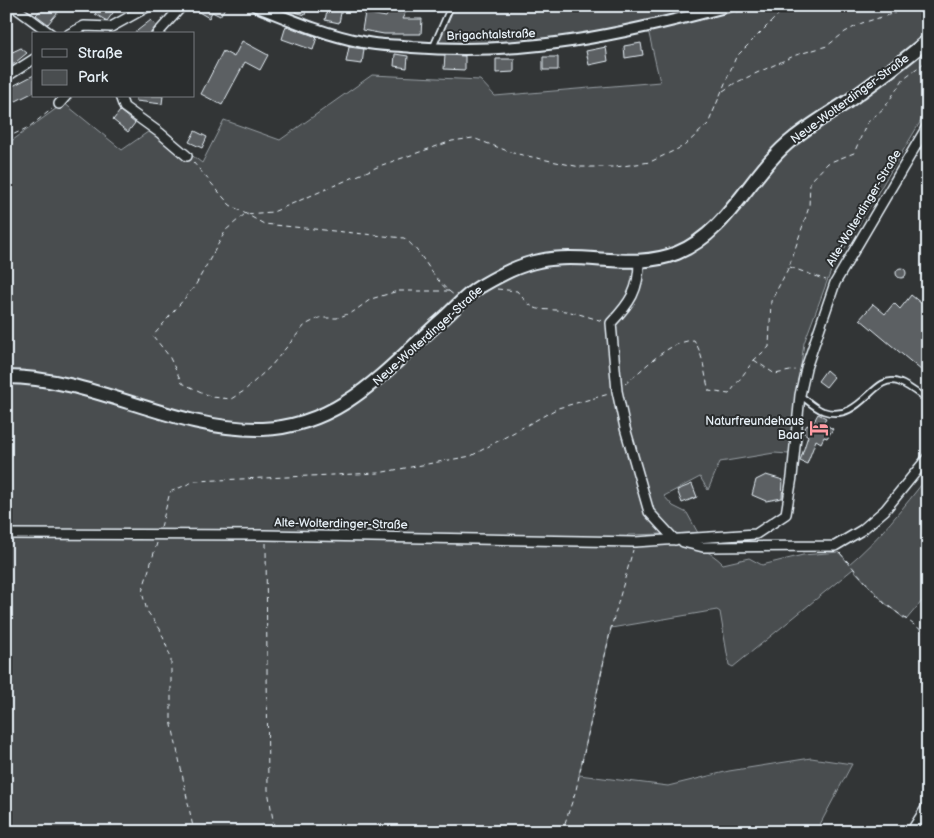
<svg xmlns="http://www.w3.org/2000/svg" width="934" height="838" font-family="'Balsamiq Sans',sans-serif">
<rect width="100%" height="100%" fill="#323536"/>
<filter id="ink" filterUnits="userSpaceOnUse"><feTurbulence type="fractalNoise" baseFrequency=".02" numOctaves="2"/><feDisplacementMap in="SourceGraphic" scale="10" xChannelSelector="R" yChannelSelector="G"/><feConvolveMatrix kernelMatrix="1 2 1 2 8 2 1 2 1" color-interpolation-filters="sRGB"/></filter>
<g filter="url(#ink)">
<path fill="#494d4f" stroke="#989fa4" d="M452 6H928V109L831 271 804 343 789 454 774 453 720 462 708 490 700 477 664 496 673 506 687 513 698 533 628 535 622 542C657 541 697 537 723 564L749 558 762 565 803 555 839 552 849 564C879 539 904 507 928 476V594L906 620 885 603 853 569 733 667 729 665 720 612 717 610 611 628 579 775 668 786 729 771 811 758 852 764 816 832H6V145L64 103 122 150 155 127 202 163 224 120 280 140 372 75 480 80 495 96 660 82 646 21 605 31 521 42 437 43Z"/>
<path fill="#5c6063" stroke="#e8f1f8" d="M44 6H63L48 24 36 15Z
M101 6H118L107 21 95 14Z
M200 6H221L225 8 220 16 212 12 209 18 197 11Z
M296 6H307L305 15 295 12Z
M328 6 342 8 339 23 325 20Z
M392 6H409L402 19H422L421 34H384L362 30 365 13 386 17Z
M151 20 156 26 150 34H133Z
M286 26 317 37 313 50 282 39Z
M242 41 268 55 260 70 245 62 222 105 201 94 223 51 234 57Z
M641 43 643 55 625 58 624 46Z
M349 47 364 49 362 64 346 62Z
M606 47 608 61 589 65 586 51Z
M21 48 27 53 11 66 6 55Z
M395 54 408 56 407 68 394 66Z
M445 55 465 56V70L444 69Z
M543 57H558V70H543Z
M496 59H514V72L496 73Z
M34 75V92L14 102 7 89Z
M136 96H163L162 104 136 101Z
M120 111 135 123 128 132 113 120Z
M195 131 207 137 202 148 189 142Z
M896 273a5 5 0 1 1 10 0a5 5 0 1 1-10 0Z
M911 295 927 308 922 314 928 319V376L860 319 873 304 885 314 894 303 900 309Z
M826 370 834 377 826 387 818 381Z
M818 414 826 418 823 423 833 429 827 438 824 437 821 443 816 440 807 464 800 461 808 436 803 432 807 425 811 427Z
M766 475 783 480 782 498 766 501 752 495 756 480Z
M692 484 697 497 682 503 677 490Z"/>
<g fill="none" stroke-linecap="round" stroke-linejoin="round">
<g stroke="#e8f1f8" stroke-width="8">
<path id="service" d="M433 47 451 6
M801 396C808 401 815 408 823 411 861 424 873 373 898 382 908 385 920 395 928 401"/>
</g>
<g stroke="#e8f1f8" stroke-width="12">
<path id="minor" d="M13 6 51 34
M69 34 84 26 111 27 149 6
M157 34 182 6
M6 77 34 59
M120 96 124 107 160 133 187 156
M59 104 66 96
M639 262C639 290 630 303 611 323L617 391 625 428 649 512 675 540
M6 534 265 535 635 542 756 534 786 514 792 477 800 395 806 368 835 283 928 125
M683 542 703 547 835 546 862 530 885 510 928 457
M911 832 928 805"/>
</g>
<g stroke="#e8f1f8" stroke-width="14">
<path id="tertiary" d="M256 6C291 20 326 35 363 42 379 46 396 45 412 47 525 56 621 35 729 6"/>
</g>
<g stroke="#e8f1f8" stroke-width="16">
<path id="secondary" d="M6 377C94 377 173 431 262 429 343 426 388 367 444 318 456 307 467 294 481 286 499 276 518 265 539 261 585 251 632 271 677 253 730 231 750 172 794 138 810 125 829 114 847 102 875 82 902 62 928 40"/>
</g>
<path stroke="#e8f1f8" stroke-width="1" stroke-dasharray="5 4" stroke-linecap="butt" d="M737 12 757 6
M723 91 735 83 796 55 827 46 845 32 862 23 895 13 901 6
M6 138 29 127 52 109
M193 162 230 205 264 224 404 238C426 255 430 278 454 295
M790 267 826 280
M497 289 517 291C537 316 537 307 565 311 578 313 591 318 603 321
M449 291H398L371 299 353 312 337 318H319L305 325 271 366 244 391 231 399 212 397 182 383 169 356 153 336 195 286 226 230 245 214 273 212 382 165 452 141 473 138 513 153 580 167H616L650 162 684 146 708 124 736 57 787 6
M754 360 775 374 795 370
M625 384C645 368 667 342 694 340 704 356 704 373 709 391L729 394 754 360 769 347 771 301 789 267 809 207 810 182 828 163 854 153 867 123 885 107 904 78 928 60
M161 527 170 492 195 481 378 473 471 456 558 408 609 394
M157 543 142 592 147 611 160 629 171 658V720L194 832
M266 543 268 790 275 832
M840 553 884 603 928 635
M562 832 576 790 611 628 633 550"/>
<use href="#service" stroke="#2a2d2e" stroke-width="4.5"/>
<use href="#minor" stroke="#2a2d2e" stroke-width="9"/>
<use href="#tertiary" stroke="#2a2d2e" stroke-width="10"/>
<use href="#secondary" stroke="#2a2d2e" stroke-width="12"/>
</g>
</g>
<defs>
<g id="hotel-bare" transform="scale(1.5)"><path d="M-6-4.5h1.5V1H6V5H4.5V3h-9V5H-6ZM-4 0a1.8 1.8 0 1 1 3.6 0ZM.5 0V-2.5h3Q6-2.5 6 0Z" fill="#ff9aa2" stroke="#2a2d2e" stroke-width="2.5" paint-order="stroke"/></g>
</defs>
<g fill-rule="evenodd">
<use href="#hotel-bare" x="819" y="428"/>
</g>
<g text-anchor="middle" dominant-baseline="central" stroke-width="4" stroke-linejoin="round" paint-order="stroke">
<g font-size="12" fill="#e8f1f8" stroke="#2a2d2e">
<text transform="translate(491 35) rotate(-2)">Brigachtalstraße</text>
<text transform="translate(850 99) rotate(-36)">Neue-Wolterdinger-Straße</text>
<text transform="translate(864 208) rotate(-59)">Alte-Wolterdinger-Straße</text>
<text transform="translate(428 336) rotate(-42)">Neue-Wolterdinger-Straße</text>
<text transform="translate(341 524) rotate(1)">Alte-Wolterdinger-Straße</text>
</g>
<g font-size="12" fill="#e8f1f8" stroke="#2a2d2e" text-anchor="end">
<text x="804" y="421">Naturfreundehaus<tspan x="804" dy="14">Baar</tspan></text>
</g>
</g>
<rect width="934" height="838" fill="none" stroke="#2a2d2e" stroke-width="25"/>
<rect x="12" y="12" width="909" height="813" fill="none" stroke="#e8f1f8" stroke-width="2" filter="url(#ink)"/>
<rect x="32" y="32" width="162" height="65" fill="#2a2d2e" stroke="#767b7f"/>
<rect x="42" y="49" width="25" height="8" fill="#2a2d2e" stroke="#767b7f"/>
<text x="78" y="58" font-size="15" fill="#e8f1f8">Straße</text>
<rect x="42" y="70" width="25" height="15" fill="#494d4f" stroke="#767b7f"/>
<text x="78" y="82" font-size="15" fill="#e8f1f8">Park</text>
</svg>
